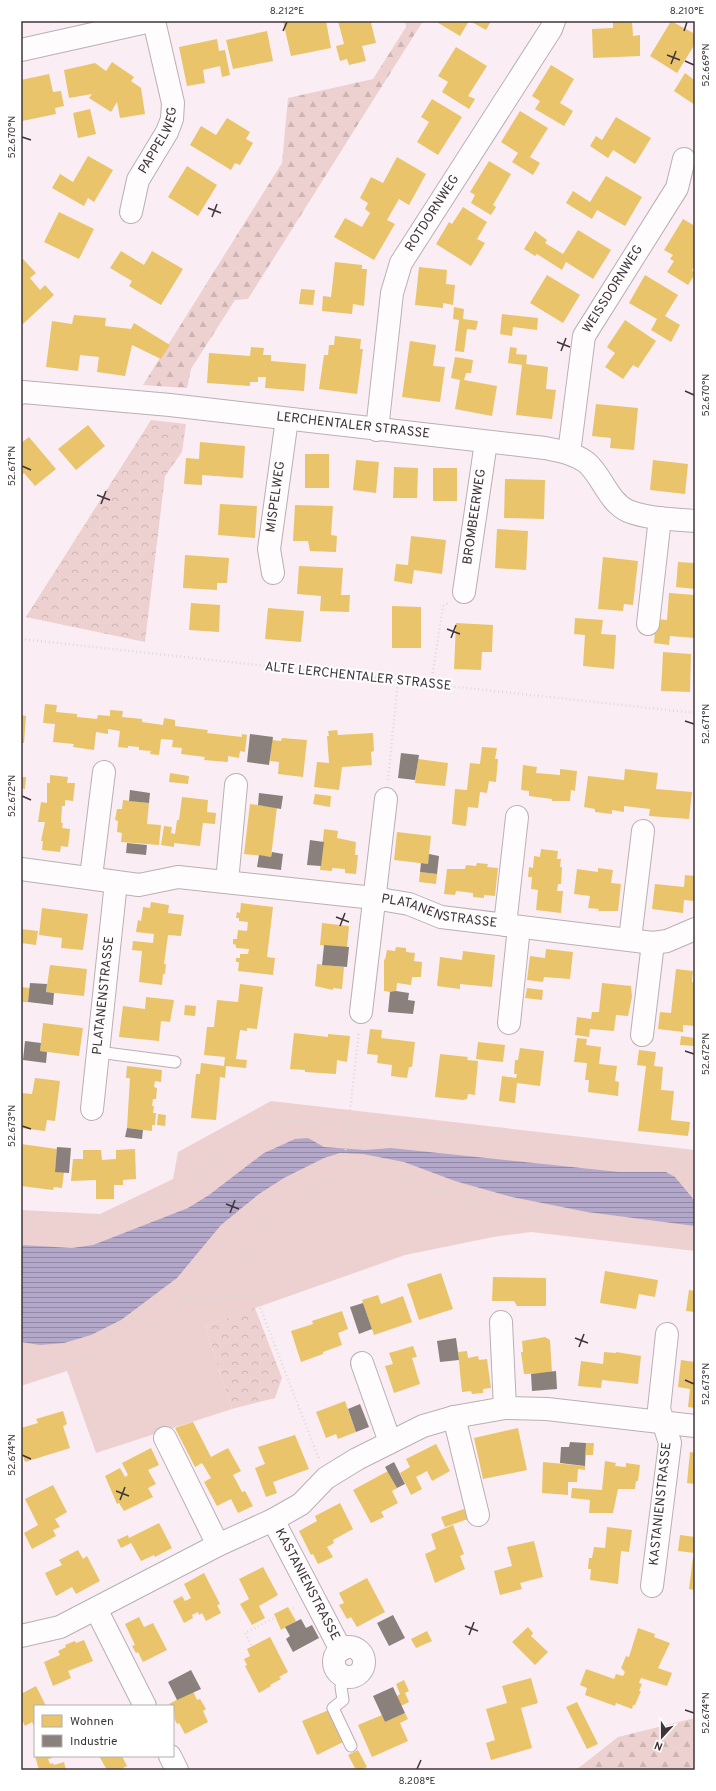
<svg xmlns="http://www.w3.org/2000/svg" width="716" height="1791" font-family="Overpass,sans-serif">
<defs>
<pattern id="forest-firs" width="22" height="20" patternUnits="userSpaceOnUse"><rect width="22" height="20" fill="#edd1d0"/><path d="M5 1l3.5 6h-7zM16 11l3.5 6h-7z" fill="#ccb4b3"/></pattern>
<pattern id="park-crowns" width="20" height="18" patternUnits="userSpaceOnUse"><rect width="20" height="18" fill="#edd1d0"/><path d="M2 6a3 3 0 1 1 6 0M12 15a3 3 0 1 1 6 0" fill="none" stroke="#ccb4b3"/></pattern>
<pattern id="water-rules" width="6" height="5" patternUnits="userSpaceOnUse"><rect width="6" height="5" fill="#b3a7ca"/><path d="M0 2.5h6" fill="none" stroke="#9389a5"/></pattern>
</defs>
<rect width="100%" height="100%" fill="#faeef4"/>
<path fill="#edd1d0" d="M271 1101 695 1150V1251L531 1232 493 1237 405 1255 205 1326 232 1409 96 1453 67 1371 21 1386V1210L100 1214 173 1179 178 1152Z"/>
<path fill="url(#forest-firs)" d="M405 21H423L248 299 235 300 191 369 187 388 143 385 282 163 288 98 373 79 406 27Z
M695 1718V1770H576L618 1737Z"/>
<path fill="url(#park-crowns)" d="M151 420 186 424 182 452 165 476 145 642 26 617Z
M255 1308 282 1378 275 1398 232 1409 205 1326Z"/>
<path fill="url(#water-rules)" d="M308 1138 324 1147 365 1150 391 1148 619 1172H666L675 1177 695 1201V1226L587 1212 512 1197 455 1181 404 1162 363 1154 340 1153 324 1158 284 1178 259 1194 221 1225 177 1278 121 1320 91 1335 64 1343 40 1345 21 1342V1245L72 1248 93 1245 188 1208 209 1195 264 1153 295 1139Z"/>
<path fill="#e9c46a" d="M283 21H326L331 48 291 56Z
M338 21H377L371 23 376 43 362 46 366 61 349 65 347 59 340 61 336 46 344 44Z
M435 21H469L460 36Z
M470 21H491L486 30Z
M613 21H632L633 36 640 35V56L593 58 592 29 613 28Z
M671 21 695 34V44L677 73 650 56Z
M267 31 273 61 233 69 226 40Z
M217 39 219 51 225 50 230 75 222 77 220 66 203 70 205 83 187 86 179 47Z
M456 47 487 66 468 96 475 99 469 109 442 92 448 82 438 76Z
M112 62 134 77 131 81 141 88 145 114 120 118 117 102 111 112 89 98 92 94 69 98 64 70 95 63 106 71Z
M551 65 574 79 560 103 573 111 564 126 535 109 540 101 532 96Z
M685 73 693 79 695 76V105L674 91Z
M49 74 53 92 61 91 64 106 55 108 56 114 22 121 21 80Z
M432 99 462 117 438 155 417 142 429 122 421 117Z
M90 109 96 134 78 138 73 113Z
M520 111 548 128 530 157 540 163 533 175 512 162 518 153 501 142Z
M616 117 651 138 635 164 613 150 608 158 590 146 596 136 602 140Z
M227 118 250 132 246 139 253 143 240 165 235 163 231 170 190 145 201 126 216 135Z
M88 156 113 170 94 202 88 198 84 206 52 188 60 174 73 182Z
M397 157 426 174 409 205 399 199 387 220 395 224 374 260 334 237 345 218 362 227 370 213 365 209 368 203 360 198 371 177 383 183Z
M489 161 511 174 493 205 496 207 491 215 471 203 475 195 470 192Z
M187 166 217 185 198 216 168 197Z
M606 176 642 197 625 226 597 210 592 219 566 203 573 191 590 202Z
M463 207 487 222 477 239 485 243 471 266 436 244 449 222 452 224Z
M59 212 94 229 79 259 44 242Z
M683 219 695 226V265L692 270 695 274 688 285 667 272 674 261 670 259 673 255 664 250Z
M578 230 611 250 593 279 566 262 562 270 537 254 535 256 524 249 535 231 547 240 545 243 563 254Z
M121 251 144 265 152 251 183 269 161 305 129 286 132 281 110 268Z
M23 259 36 273 30 278 40 290 45 285 54 295 23 324 21 322V261Z
M335 262 362 265V269H367L364 306 353 304 352 314 322 311 323 296 331 297Z
M419 267 447 270 446 284 455 285 453 305 443 303V308L415 305Z
M547 275 580 295 563 323 530 303Z
M645 275 678 295 665 316 680 325 671 342 651 330 657 319 629 303Z
M301 289 315 290 313 305 299 304Z
M454 307 464 309 463 319 478 321 476 330 467 329 464 352 455 351 459 320 453 319Z
M502 314 538 318 537 330 513 327 512 336 500 334Z
M74 315 106 318 105 326 131 329 134 323 170 345 161 359 132 345 125 376 97 372 99 357 80 355 78 371 46 367 52 321 72 324Z
M625 320 656 341 638 368 633 365 623 379 605 367 615 353 607 347Z
M335 336 361 339 360 349H363L357 394 319 389 324 355H328L329 345H334Z
M410 341 436 345 433 366 445 367 440 402 402 397Z
M251 347 264 348 263 355H271V361L306 364 304 391 265 388 266 377H258V382H250V386L207 383 209 353 250 356Z
M510 347 517 348 516 354 527 355 526 364 548 367 546 389 556 390 552 419 516 415 522 365 508 363Z
M455 357 473 360 471 373H466L464 380 497 386 492 416 455 409 460 380 451 378Z
M596 404 638 408 634 450 610 448 611 438 592 436Z
M88 425 105 446 76 470 58 449Z
M29 437 56 469 35 486 24 473 21 476V443Z
M200 442 245 446 243 478 202 475V485L184 484 186 458 199 459Z
M305 454H329V488H305Z
M356 460 379 462 376 493 353 490Z
M653 460 688 464 685 494 650 490Z
M394 467 418 468 417 498H393Z
M433 468H457V501H433Z
M505 479 545 480 544 519 504 518Z
M220 504 257 506 255 538 218 535Z
M295 505 333 506 331 535 337 536 336 552 310 551 308 541H293Z
M497 529 528 531 526 570 495 568Z
M411 536 446 540 442 574 414 570 412 584 394 581 396 564 408 565Z
M185 555 229 558 227 583H217V590L183 588Z
M603 557 638 561 633 605 624 604 623 611 598 609Z
M678 562 695 563V589L676 587Z
M299 566 343 568 341 595H350L349 612 320 611 321 596 297 594Z
M669 593 695 595V638L670 636 669 645 654 643 656 619 667 620Z
M191 603 220 605 219 632 189 630Z
M392 606 421 607V648H392Z
M268 608 304 611 301 642 265 639Z
M575 618 603 620 601 634 616 635 614 669 583 666 585 635 574 634Z
M456 623 493 625 492 652H482L481 670 454 669Z
M663 652 691 654 690 692 661 691Z
M45 704 57 705 56 712 77 714V717L97 719 98 715 110 716V710L123 711 122 717 142 719V722L163 725 164 718 175 720V726L208 730 207 733 242 737V734L247 735 245 752 240 751 239 758 228 756V762L204 760 205 757 181 754 182 748 172 747 173 740 161 739 159 755 150 754 151 751 139 750V747L128 746V748L118 747 120 731 108 729V734L96 732 94 750 73 747 74 744 53 742 55 724 43 723Z
M21 715 26 716 24 743H21Z
M337 730 338 735 373 733 374 751 371 752 372 765 342 767 339 790 314 787 317 762 329 763 327 736H329L328 731Z
M282 738 307 740 303 777 278 774 279 762 270 761 272 740 281 741Z
M482 747 497 748 495 759H498L496 782 489 781 487 793 480 792 478 808 468 807 466 826 452 824 455 789 467 790 470 763 480 764Z
M418 759 448 763 445 786 415 783Z
M523 765 537 767 536 773 560 775V769L577 771 575 791 571 790 570 801H552V799L529 796V791L521 790Z
M625 769 658 773 656 789 692 792 689 819 649 816 650 809 624 806V812L612 810V814L595 812V809L584 807 588 776 624 780Z
M170 773 189 776 188 784 169 782Z
M50 775 68 777 67 783H75L73 801 65 800V806H62L61 823H63L62 828 70 829 68 847 61 846 60 852 42 850 43 841H41L45 822H38L41 802 47 803V783H50Z
M21 777H26L25 789 21 788Z
M315 794 331 796 330 807 313 804Z
M182 797 208 800 207 812 216 813 215 824 203 823 200 846 174 843V847L161 845 164 826 172 827 171 833 175 834 177 820H179Z
M123 800 149 803 147 824 161 825 159 845 121 842 122 833 117 832 118 821 115 820 117 809H122Z
M250 804 277 807 271 857 244 854Z
M324 829 338 831 337 838 356 842 355 855H358L356 874 345 873V869L332 868V871L320 870Z
M397 832 431 836 428 864 394 860Z
M541 849 558 851 557 859H561L560 867H562L561 884H558L557 891H563L561 913 536 910 538 890 531 889 532 877H528L529 867 533 868 534 856 540 857Z
M477 863 488 864 487 867 498 868 495 896 484 895V898L473 897V893L456 891 455 895 444 894 447 869H465L466 865 476 866Z
M598 868 613 870 611 883 621 884 618 911H598L599 909 588 908 590 896 574 894 577 869 598 872Z
M420 872 437 874 436 884 419 882Z
M685 875 695 876V901L684 900 683 913 652 909 655 884 684 887Z
M151 902 169 905 168 913 184 915 181 936 168 935 164 964H166L165 974H163L162 985 139 982 142 951 132 950 133 941 153 943 154 934 136 932 138 920 141 921 143 907 150 908Z
M241 903 273 907 267 957 275 958 273 975 238 971 239 962H236V958H240V954H248L249 949 236 948V945L233 944V939H237L238 930 247 931 248 922 239 921V918H236L237 912 240 913Z
M42 908 88 914 83 950 61 948 62 938 39 935Z
M322 923 349 926 347 948 320 945Z
M21 929 38 931 36 945 21 943Z
M396 947 406 948V952L415 953 414 961 422 962 421 977H412L411 985 397 983 396 993 384 991V959L385 960 387 950 395 951Z
M546 949 573 952 570 979 544 977 543 982 527 980 530 956 545 958Z
M463 951 495 955 492 987 460 984V989L437 986 440 957 462 960Z
M317 964 344 967 342 989 333 988V990L315 986Z
M50 965 87 969 84 996 46 992Z
M676 969 693 971 692 982H695V1026L683 1025V1032L658 1029 660 1012 671 1013Z
M602 983 631 986 632 997 628 1016 616 1015 614 1031 590 1029 589 1037 575 1035 577 1017 591 1019 592 1012H599Z
M240 984 263 987 257 1029 247 1028V1031L240 1030 236 1059 247 1060 246 1068 226 1066 225 1078 220 1077 216 1120 191 1118 196 1074H200L201 1063 224 1066 225 1057 204 1055 207 1027H214L217 1000 238 1002Z
M21 987 30 988 28 1002H21Z
M527 988 543 990 542 1000 525 998Z
M146 997 174 1000 170 1022 161 1021 159 1041 119 1037 123 1006 145 1009Z
M185 1005 196 1006 195 1016 184 1015Z
M43 1023 83 1028 79 1056 40 1051Z
M370 1029 382 1030 381 1038 415 1042 412 1067H409L407 1078 391 1076 392 1065 377 1063 378 1055 367 1054Z
M294 1033 328 1037V1034L350 1036 347 1062 337 1060 336 1074 305 1072V1070L290 1069Z
M681 1036 695 1038V1046L680 1045Z
M577 1038 587 1039 586 1045 601 1047 599 1064 617 1066 615 1081 619 1082 618 1096 588 1092 589 1080H585L587 1063 574 1062Z
M478 1042 505 1045 503 1062 476 1059Z
M520 1048 544 1051 540 1086 517 1083 515 1103 499 1101 502 1076 516 1078 517 1074H514L515 1060H518Z
M639 1050 656 1052 654 1066 663 1067 661 1090 674 1091 671 1120 690 1122 688 1136 638 1131 646 1066 637 1065Z
M440 1054 468 1057 467 1060 478 1061 475 1095 468 1094 467 1099 463 1100 435 1097Z
M127 1066 162 1070 161 1082 155 1081 154 1087 157 1088 156 1099H153L152 1106H154L153 1113H156L155 1125H152V1131L127 1128 130 1078H126Z
M35 1078 60 1081 55 1121 47 1120 45 1131 21 1128 22 1093 32 1094Z
M158 1114 166 1115 165 1126 157 1125Z
M21 1144 57 1149 55 1172H64L62 1188 54 1187 53 1190 21 1186Z
M135 1149 136 1179 123 1180V1185H114V1199H96V1180L71 1181 73 1159H83V1150H101L102 1160 116 1159V1150Z
M605 1271 658 1280 655 1297 639 1294 636 1309 600 1303Z
M441 1273 453 1309 419 1320 407 1284Z
M493 1277 546 1278V1306H517L514 1301H492Z
M689 1290 695 1291V1312L686 1311Z
M378 1295 381 1304 403 1296 412 1322 374 1335 362 1300Z
M342 1311 348 1329 338 1333 342 1345 323 1352V1354L301 1362 291 1331 313 1324 312 1321Z
M545 1337 550 1340 552 1373 524 1374 521 1352H523L522 1341Z
M413 1346 417 1357 412 1358 420 1384 394 1393 385 1366 393 1364 389 1353Z
M467 1351 468 1358 478 1356 479 1360 487 1359 491 1388 483 1389V1393L472 1394 471 1391 462 1392 458 1352Z
M604 1352 616 1353V1352L641 1356 638 1384 602 1380 601 1388 578 1386 581 1361 603 1364Z
M681 1360 695 1362V1408L688 1407 690 1389 678 1387Z
M345 1401 356 1432 338 1439 336 1434 326 1438 316 1412Z
M63 1411 67 1424 63 1426 70 1448 25 1462 21 1448V1428L38 1423 36 1419Z
M193 1422 211 1457 228 1448 241 1471 233 1475 242 1492 245 1491 253 1506 238 1513 231 1499 217 1506 204 1482 211 1478 202 1463 195 1467 175 1428Z
M518 1428 527 1470 483 1479 474 1438Z
M295 1435 309 1469 273 1482 277 1493 266 1497 255 1468 265 1464 258 1447Z
M586 1443H594L593 1455H586Z
M436 1444 450 1471 432 1481 427 1471 416 1477 422 1489 411 1495 400 1473 410 1467 406 1459Z
M151 1448 159 1465 148 1470 156 1484 148 1488 153 1497 124 1511 119 1503 117 1504 105 1476 120 1468 125 1477 128 1475 122 1463Z
M690 1452 695 1453V1484L687 1483Z
M605 1461 616 1463 615 1466 626 1467V1463L640 1465 638 1481H636L635 1489H618L613 1513H589L590 1500 571 1498 572 1488 602 1490Z
M543 1462 585 1466V1470L578 1469 577 1482H568V1495L542 1493Z
M388 1471 397 1488 392 1491 398 1503 381 1512 384 1517 371 1523 353 1490Z
M53 1485 67 1512 55 1519 60 1527 53 1530 56 1536 32 1549 24 1533 38 1525 25 1499Z
M340 1503 353 1529 333 1540 334 1543 327 1547 333 1557 318 1564 313 1554 311 1555 299 1531 317 1521 315 1516Z
M464 1509 468 1519 445 1527 441 1517Z
M159 1523 172 1548 155 1557 154 1555 141 1561 131 1543 121 1548 117 1540 128 1535 129 1538Z
M453 1525 464 1554 460 1556 465 1569 435 1583 425 1554 436 1549 431 1534Z
M607 1527 632 1530 629 1552 621 1551 618 1584 590 1580 591 1569H588L589 1558H592L594 1547 605 1548Z
M680 1535 695 1537V1553L678 1551Z
M534 1541 543 1577 520 1583 522 1589 500 1595 494 1571 512 1566 507 1547Z
M78 1550 83 1559 87 1556 100 1581 76 1594 72 1587 56 1596 45 1573 62 1565 59 1560Z
M693 1557 695 1558V1594H693L694 1590 689 1589Z
M263 1567 278 1595 259 1606 265 1618 252 1625 240 1604 249 1599 239 1579Z
M204 1573 220 1604 217 1605 221 1613 206 1621 202 1613 199 1615 198 1612 192 1615 193 1618 184 1623 173 1601 182 1596 185 1601 191 1598 184 1584Z
M367 1578 385 1612 357 1627 351 1617 347 1619 339 1605 344 1603 339 1593Z
M288 1607 296 1621 281 1630 274 1614Z
M139 1617 144 1627 153 1623 167 1650 143 1662 138 1652 136 1653 132 1646 135 1645 125 1624Z
M528 1627 533 1633 531 1636 548 1652 535 1665 512 1642Z
M638 1628 655 1634 654 1637 670 1643 658 1668 672 1673 667 1686 641 1678 639 1683 642 1684 639 1691H641L635 1705H633L632 1709 616 1703 615 1706 585 1695 587 1688 580 1685 586 1669 614 1679 616 1674 623 1676 625 1672 621 1668 626 1656 629 1657Z
M427 1631 432 1641 416 1648 411 1639Z
M270 1637 288 1672 279 1677 281 1679 270 1685 271 1686 259 1693 245 1666 247 1665 244 1659 250 1656 247 1649Z
M84 1640 93 1661 68 1671 71 1678 53 1686 44 1662 60 1655 58 1651 66 1647 65 1645 75 1641 76 1643Z
M531 1678 538 1703 521 1708 532 1748 491 1760 486 1743 495 1740 486 1709 507 1703 502 1686Z
M404 1680 409 1691 405 1693 409 1702 401 1706 397 1696 400 1694 396 1684Z
M36 1686 46 1706H35V1728L32 1722 25 1726 21 1718V1694Z
M193 1691 197 1700 200 1699 206 1709 203 1711 208 1722 185 1734 179 1723 177 1724 175 1720 173 1706 169 1704Z
M577 1702 598 1744 587 1749 566 1707Z
M329 1710 343 1742 317 1755 302 1721Z
M405 1713 408 1719 400 1723 408 1741 372 1757 358 1725 382 1715 385 1722Z
M358 1750 367 1767 361 1770H356L348 1755Z
M35 1756H51L52 1758 48 1759 50 1764 53 1763 54 1765 64 1762 66 1770H39Z
M99 1756H122L127 1766 119 1770H107Z"/>
<path fill="#8a817c" d="M250 734 273 737 269 765 247 762Z
M401 753 419 755 415 780 398 778Z
M130 790 150 793 149 803 129 801Z
M259 793 283 796 281 809 258 805Z
M310 840 324 842 321 866 307 865Z
M127 843 147 845 146 855 126 853Z
M272 852 283 854 281 870 257 867 259 855 271 857Z
M429 854 439 856 437 874 420 872 421 863 428 864Z
M324 945 349 947 347 967 322 965Z
M30 983 47 984 46 992 54 993 53 1005 28 1002Z
M396 991 409 993 408 1000 415 1001 413 1014 388 1012 390 992Z
M25 1041 41 1043 40 1051 47 1052 46 1063 23 1060Z
M127 1128 143 1130 142 1139 125 1137Z
M57 1147 71 1148 69 1173 55 1172Z
M363 1303 372 1329 359 1334 350 1307Z
M456 1338 459 1360 440 1362 437 1341Z
M556 1371 557 1389 532 1391 531 1374Z
M360 1404 369 1427 356 1432 348 1409Z
M570 1442 586 1443 585 1466 560 1463 561 1447H569Z
M394 1462 405 1484 397 1488 385 1467Z
M393 1615 405 1638 389 1646 377 1623Z
M301 1619 306 1628 312 1625 319 1638 293 1652 286 1639 290 1636 285 1627Z
M191 1670 201 1689 177 1700 168 1682Z
M393 1687 405 1713 385 1722 373 1696Z"/>
<g fill="none" stroke-linecap="round" stroke-linejoin="round">
<g stroke="#b9afb5" stroke-width="13">
<path id="lane" d="M98 1052 175 1062
M345 1676 341 1687 343 1700 333 1708 351 1746"/>
</g>
<g stroke="#b9afb5" stroke-width="24">
<g id="street">
<path d="M21 50 151 21"/>
<path id="s1" d="M131 212 138 180 167 132 172 119 173 103 154 21"/>
<path id="s2" d="M21 393 23 392 170 405 545 448C560 451 573 453 586 462 602 475 608 502 628 511 648 519 673 519 695 521"/>
<path id="s3" d="M377 430 392 293 401 263 551 29 554 21"/>
<path id="s4" d="M569 453 584 336 677 188 684 159"/>
<path id="s5" d="M273 573 269 549 287 419"/>
<path id="s6" d="M464 592 486 442"/>
<path d="M648 624 660 518"/>
<path id="s7" d="M21 869 139 885 178 877 374 898 409 904 441 917 653 943 667 941 695 929"/>
<path d="M91 877 104 772"/>
<path d="M227 882 236 785"/>
<path d="M505 925 517 817"/>
<path d="M630 939 643 831"/>
<path d="M361 1012 386 799"/>
<path d="M509 1023 519 927"/>
<path d="M642 1035 653 943"/>
<path id="s8" d="M92 1109 116 882"/>
<path d="M501 1322 505 1408"/>
<path d="M362 1363 390 1442"/>
<path d="M454 1417 478 1515"/>
<path d="M165 1438 218 1545"/>
<path id="s9" d="M273 1520 341 1650"/>
<path d="M652 1586 670 1443 659 1409 667 1334"/>
<path d="M96 1609 145 1706"/>
<path d="M21 1636 60 1627 218 1545 273 1520 301 1504 326 1478 357 1459 423 1426 454 1417 505 1408 547 1409 695 1426"/>
<circle cx="349" cy="1662" r="15"/>
<path d="M170 1756 177 1770"/>
</g>
</g>
<path stroke="#dddadb" stroke-width="2.5" stroke-dasharray="1 3" stroke-linecap="butt" d="M21 639 695 713
M431 685 443 606 448 603
M388 780 398 681
M343 1174 359 1031
M21 1219 80 1224 104 1219 154 1199 197 1176 242 1141 275 1123 301 1121 503 1134 658 1152 682 1161 695 1178
M240 1243 256 1297 319 1459
M186 1300 221 1297H256
M21 1360 44 1364 65 1363 110 1350 138 1333 186 1300 250 1231 323 1180 343 1174 364 1173 392 1177 494 1211 552 1223 695 1242
M289 1610 295 1607
M251 1645 245 1633 276 1617"/>
<use href="#lane" stroke="#fefcfd" stroke-width="11"/>
<use href="#street" stroke="#fefcfd" stroke-width="22"/>
</g>
<path fill="none" stroke="#3e343a" stroke-width="1.5" d="M283 31 287 22M684 31 687 22M667 55 680 60M685 61 694 65M671 64 676 51M22 137 31 140M208 208 221 213M212 217 217 204M557 342 570 347M561 351 566 338M685 391 694 395M22 466 31 470M97 495 110 500M101 504 106 491M447 629 460 634M451 638 456 625M685 721 694 724M22 796 31 800M336 917 349 922M340 926 345 913M685 1051 694 1054M22 1126 31 1129M226 1204 239 1209M230 1213 235 1200M575 1338 588 1343M579 1347 584 1334M685 1380 694 1384M22 1455 31 1459M116 1491 129 1496M120 1500 125 1487M465 1626 478 1631M469 1635 474 1622M685 1710 694 1713M417 1769 421 1760"/>
<g text-anchor="middle" dominant-baseline="central" stroke-width="4" stroke-linejoin="round" paint-order="stroke">
<g font-size="13" fill="#3e343a" stroke="#fff">
<text stroke="none"><textPath href="#s1" startOffset="78">PAPPELWEG</textPath></text>
<text stroke="none"><textPath href="#s3" startOffset="228">ROTDORNWEG</textPath></text>
<text stroke="none"><textPath href="#s4" startOffset="173">WEISSDORNWEG</textPath></text>
<text stroke="none"><textPath href="#s2" startOffset="334">LERCHENTALER STRASSE</textPath></text>
<text stroke="none"><textPath href="#s5" startOffset="77">MISPELWEG</textPath></text>
<text stroke="none"><textPath href="#s6" startOffset="76">BROMBEERWEG</textPath></text>
<text transform="translate(358 677) rotate(6)">ALTE LERCHENTALER STRASSE</text>
<text stroke="none"><textPath href="#s7" startOffset="423">PLATANENSTRASSE</textPath></text>
<text stroke="none"><textPath href="#s8" startOffset="114">PLATANENSTRASSE</textPath></text>
<text transform="translate(661 1504) rotate(-84)">KASTANIENSTRASSE</text>
<text stroke="none"><textPath href="#s9" startOffset="73">KASTANIENSTRASSE</textPath></text>
</g>
</g>
<rect width="716" height="1791" fill="none" stroke="#ffffff" stroke-width="44"/>
<rect x="34" y="1705" width="140" height="52" fill="#ffffff" stroke="#b2aeb0"/>
<rect x="42" y="1715" width="20" height="12" fill="#e9c46a" stroke="#b2aeb0"/>
<text x="70" y="1725" font-size="12" fill="#3e343a">Wohnen</text>
<rect x="42" y="1735" width="20" height="12" fill="#8a817c" stroke="#b2aeb0"/>
<text x="70" y="1745" font-size="12" fill="#3e343a">Industrie</text>
<g transform="translate(662 1737) rotate(201)" stroke="#ffffff" stroke-width="3" paint-order="stroke">
<path d="M0-3L7 15L0 10L-7 15Z" fill="#3e343a"/>
<text y="-6" font-size="11" font-weight="bold" text-anchor="middle" fill="#3e343a">N</text>
</g>
<rect x="22" y="22" width="672" height="1747" fill="none" stroke="#3e343a" stroke-width="1.5"/>
<g font-size="10" text-anchor="middle" fill="#3e343a">
<text x="287" y="14">8.212°E</text>
<text x="687" y="14">8.210°E</text>
<text transform="translate(705 65) rotate(-90)" y="4">52.669°N</text>
<text transform="translate(11 137) rotate(-90)" y="4">52.670°N</text>
<text transform="translate(705 395) rotate(-90)" y="4">52.670°N</text>
<text transform="translate(11 466) rotate(-90)" y="4">52.671°N</text>
<text transform="translate(705 724) rotate(-90)" y="4">52.671°N</text>
<text transform="translate(11 796) rotate(-90)" y="4">52.672°N</text>
<text transform="translate(705 1054) rotate(-90)" y="4">52.672°N</text>
<text transform="translate(11 1126) rotate(-90)" y="4">52.673°N</text>
<text transform="translate(705 1384) rotate(-90)" y="4">52.673°N</text>
<text transform="translate(11 1455) rotate(-90)" y="4">52.674°N</text>
<text transform="translate(705 1713) rotate(-90)" y="4">52.674°N</text>
<text x="417" y="1784">8.208°E</text>
</g>
</svg>
